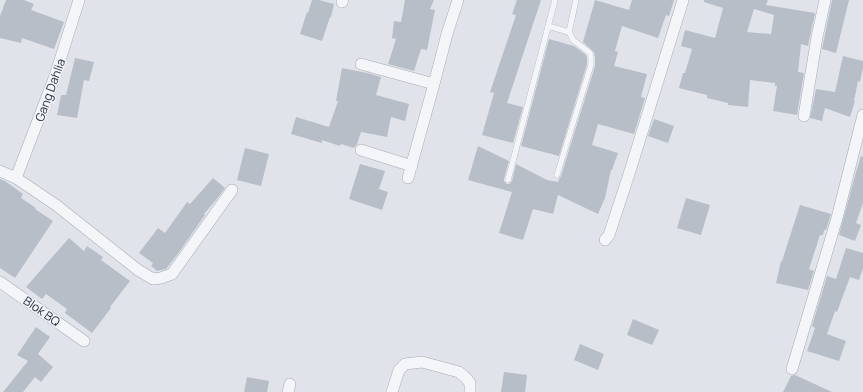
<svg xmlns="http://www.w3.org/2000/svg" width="863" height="392" font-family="Manrope,sans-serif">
<rect width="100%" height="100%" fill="#e0e4ea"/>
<path fill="#b7bec7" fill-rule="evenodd" d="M6 0H24L34 4 31 10 64 22 54 49 22 38 21 43 0 38V16Z
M312 0H319L334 4 331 17H330L322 41 300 34 307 12 308 13Z
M405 0H434L430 9 435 10 427 50 421 49 414 71 388 64 396 39 392 38 394 21 401 22Z
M517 0H541L507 103 523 107 513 143 482 135 494 93 490 92 516 15 512 14Z
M595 0 629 10 632 0H674L669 16 666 15 658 38 622 26 615 51 618 52 614 66 647 74 641 97 645 98 634 134 598 124 592 145 618 153 612 170H611L605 198 598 214 558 195 553 214 533 209 523 240 499 233 512 192 468 180 478 146 509 161 504 179V181L507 184H509L512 181 516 164 547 180 558 182 559 179 561 176 595 66V57L594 52 583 42Z
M704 0H768L766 5 815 13 808 46 801 44 798 72 804 73 797 115 773 111 777 86H775V83L750 80 748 107 728 105V103L707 98V95L679 88 683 73H685L692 49 681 46 685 30 715 38 723 8 704 2ZM754 9 774 15 771 34 747 32Z
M832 0H849L836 53 822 49Z
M549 39 574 46 586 55 587 58V64L559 156 521 146Z
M843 56 863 61V67L860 82 858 81 854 101H855L850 117 825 108 822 121 810 118 816 89 835 92Z
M75 58 94 62 89 81 84 80 77 118 57 115 61 95H66Z
M342 68 367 73 381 77 376 95 409 104 405 121 391 117 387 137 361 132 357 144 354 148 341 144 340 146 322 140V143L291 134 296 117 329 127 338 101H336Z
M654 119 674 126 668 143 648 136Z
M245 148 269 154 261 186 237 180Z
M861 156 863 157V203L856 223 861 225 855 241 839 235 856 172Z
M360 164 385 171 379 189 388 192 382 210 349 199Z
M213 178 225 188 216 200 204 214 205 215 177 255 166 269 157 271 151 266 153 263 139 253 158 228 165 233 187 202 190 204Z
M0 179 5 181 23 194 21 198 36 208 35 209 53 221 15 278 0 268Z
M686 198 710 205 701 235 677 228Z
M800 205 831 214 826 230H824L823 235H820L809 269 814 271 808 290 776 283 781 261H782Z
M69 238 84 251 87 246 103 257 101 260 130 281 110 307 111 308 92 333 65 313 67 309 46 294 42 299 26 287Z
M846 248 863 253V268L859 280 850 277 837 312 835 311 827 334 846 341 839 361 807 351 815 328 812 326 827 276 836 279Z
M633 319 659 330 652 345 627 335Z
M36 327 50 337 38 354 53 367 41 382 35 377 23 392H3L28 361 17 355Z
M580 344 604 354 598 370 574 360Z
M504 372 527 375 525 392H501Z
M795 375 832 392H783L791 376Z
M247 377 269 381 267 392H244Z"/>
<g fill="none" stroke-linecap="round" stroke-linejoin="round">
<g stroke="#a5abb4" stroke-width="6">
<path id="service" d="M548 26 569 32
M557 175 591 65V57L590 53 573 40 569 32 576 0
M508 180 555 0"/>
</g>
<g stroke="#a5abb4" stroke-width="12">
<path id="minor" d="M342 2 343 0
M361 64 434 84
M804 116 817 37 825 0
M361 150 412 166
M0 171 16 178 56 205 138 270 153 279 161 278 172 274 232 190
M16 178 55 76 79 0
M408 178 434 84 447 34 458 0
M605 240 609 235 630 171 683 0
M0 282 84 341
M792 369 837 218 863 115
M288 392 290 384
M392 392 399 370 405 364 422 362 459 372 466 378 470 383V392"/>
</g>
<use href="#service" stroke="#f3f5f8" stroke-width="5.5"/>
<use href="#minor" stroke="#f3f5f8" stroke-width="11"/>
</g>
<g text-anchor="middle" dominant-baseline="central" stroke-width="3" stroke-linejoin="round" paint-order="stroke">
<g font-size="12" fill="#283342" stroke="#f0f3f7">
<text transform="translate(50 90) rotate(-70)">Gang Dahlia</text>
<text transform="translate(42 311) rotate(35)">Blok BQ</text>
</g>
</g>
</svg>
